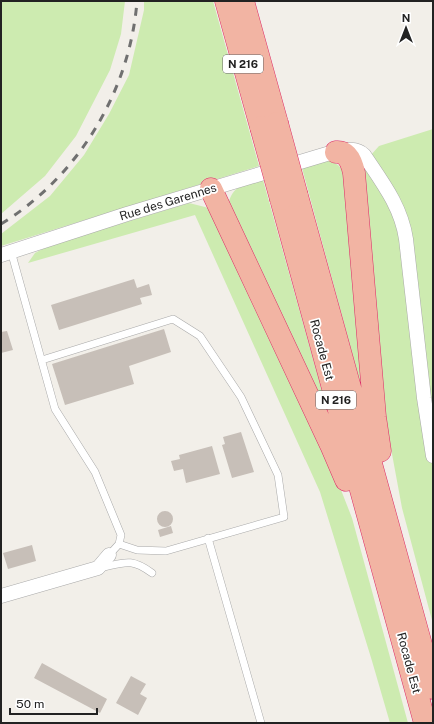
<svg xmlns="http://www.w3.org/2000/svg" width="434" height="724" font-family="'Public Sans',sans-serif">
<rect width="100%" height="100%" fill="#f2efe9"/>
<path fill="#cdebb0" d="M1 1H125L121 34 110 70 76 136 45 176 1 214Z
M144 1H213L259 166 1 246V234L50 196 84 155 109 114 129 75 144 10Z
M433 129V624L402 508 382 400 361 166 379 146Z
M329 160 338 165 348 175 368 412 302 168Z
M263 180 336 441 227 208C233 184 241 186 263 180Z
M189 203 209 208 325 449 352 518 408 723H390L372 661 320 492 195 215 28 263 35 253 50 245Z"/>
<path fill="#c7bfb8" d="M134 279 137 288 149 284 152 295 140 298 142 304 59 330 51 305Z
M164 329 171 352 129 366 134 384 65 405 52 364Z
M7 331 13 350 1 353V332Z
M241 432 254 472 232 478 222 445 225 444 223 437Z
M212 446 220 474 186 483 183 469 174 471 171 461 180 459 179 455Z
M157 519a8 8 0 1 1 16 0a8 8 0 1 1-16 0Z
M171 526 173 533 160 537 158 530Z
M32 545 36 561 8 569 3 553Z
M42 663 107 699 100 713 34 678Z
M131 676 146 684 140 694 147 698 138 715 116 703Z"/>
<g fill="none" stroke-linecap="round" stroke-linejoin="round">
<g stroke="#a9a9a9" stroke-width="8">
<path id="service" d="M11 251 55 409 95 472 121 535 119 544 109 555
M42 360 173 319 200 336 241 397 278 475 284 517 166 551 137 550 119 544
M208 538 261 723
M100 568C124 563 130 557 152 573"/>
</g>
<g stroke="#a9a9a9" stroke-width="15">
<path id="minor" d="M1 255 127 214 330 153C341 151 355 146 364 155 382 182 401 206 406 239L424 398 433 456
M1 596 98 568 109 555"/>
</g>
<g stroke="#dc2a67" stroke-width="23">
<path id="trunk" d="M226 1 261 127
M243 1 277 123
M336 152C348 151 352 163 354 173L375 417 380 451
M211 189 331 445 346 480
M297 196 433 688
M281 199 425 723"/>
</g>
<use href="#service" stroke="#fff" stroke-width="7"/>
<use href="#minor" stroke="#fff" stroke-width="14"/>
<use href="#trunk" stroke="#f2b4a3" stroke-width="22"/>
<path stroke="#707070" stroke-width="3" stroke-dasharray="8 8" stroke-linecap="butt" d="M1 224C78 177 130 91 137 1"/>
<g stroke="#dc2a67" stroke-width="23" stroke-linecap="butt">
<path id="trunk-bridge" d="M277 123 297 196
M261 127 281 199"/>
</g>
<use href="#trunk-bridge" stroke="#f2b4a3" stroke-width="22"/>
</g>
<g text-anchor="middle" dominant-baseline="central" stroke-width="3.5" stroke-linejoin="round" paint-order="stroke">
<g fill="#fff" stroke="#646464" stroke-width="1">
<rect x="223" y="55" width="40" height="18" rx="3"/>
<rect x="316" y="391" width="40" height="18" rx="3"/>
</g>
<g font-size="11" font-weight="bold" fill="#222">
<text x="243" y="64">N 216</text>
<text x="336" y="400">N 216</text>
</g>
<g font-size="12" fill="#222" stroke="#fff">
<text transform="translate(168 202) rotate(-17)">Rue des Garennes</text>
<text transform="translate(322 350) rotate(75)">Rocade Est</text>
<text transform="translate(409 663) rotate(75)">Rocade Est</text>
</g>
</g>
<rect width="434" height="724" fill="none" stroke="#222222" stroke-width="4"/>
<g transform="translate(406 28)" stroke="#ffffff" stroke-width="3" paint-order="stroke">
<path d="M0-3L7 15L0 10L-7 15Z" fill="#222222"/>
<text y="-6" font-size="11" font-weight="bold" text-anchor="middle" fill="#222222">N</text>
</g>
<path d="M10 708v6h87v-6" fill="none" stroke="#222222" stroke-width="2"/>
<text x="16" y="708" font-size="12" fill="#222222" stroke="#ffffff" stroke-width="3" paint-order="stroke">50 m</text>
</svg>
